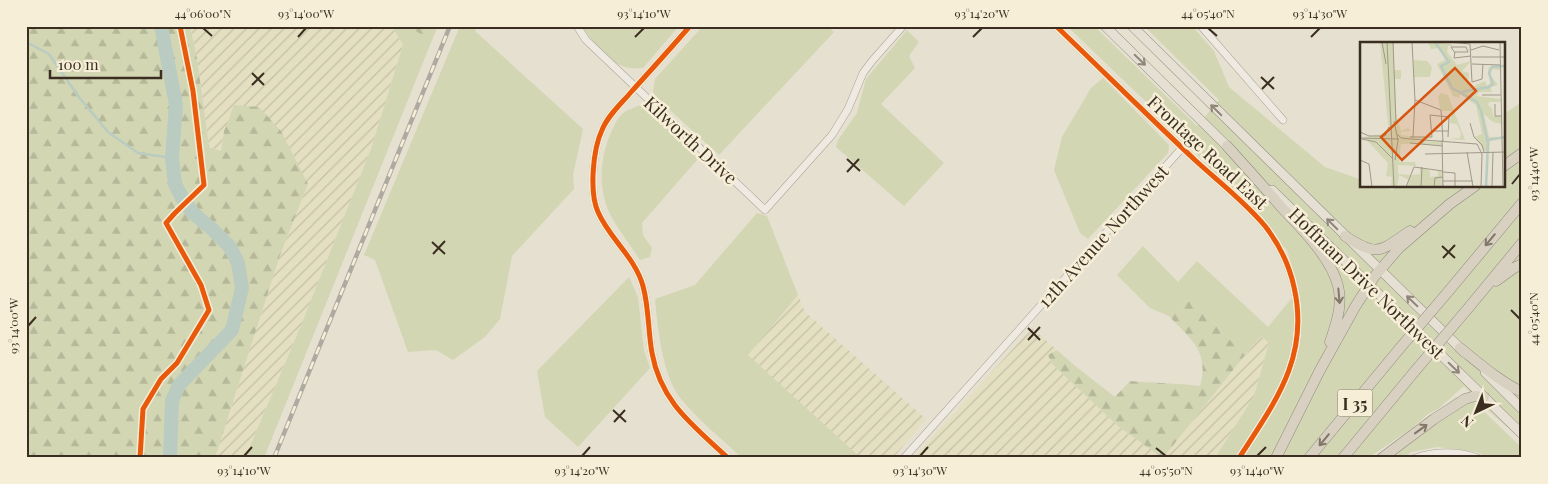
<svg xmlns="http://www.w3.org/2000/svg" width="1548" height="484" font-family="'Playfair Display',serif">
<defs>
<pattern id="farmland-furrows" width="10" height="10" patternUnits="userSpaceOnUse" patternTransform="scale(1.25)"><rect width="10" height="10" fill="#e4dfc1"/><path d="M-1 1l2-2M0 10L10 0M9 11l2-2" fill="none" stroke="#c4c0a6"/></pattern>
<pattern id="forest-firs" width="22" height="20" patternUnits="userSpaceOnUse" patternTransform="scale(1.25)"><rect width="22" height="20" fill="#d3d6b3"/><path d="M5 1l3.5 6h-7zM16 11l3.5 6h-7z" fill="#b6b89a"/></pattern>
</defs>
<rect width="100%" height="100%" fill="#e5e0d0"/>
<path fill="url(#farmland-furrows)" d="M190 26H392L403 45 371 149 302 323 245 458H215L280 255 308 184 224 131 221 151 209 147 197 58Z
M798 295 805 312 926 419 893 458H861L747 355Z
M1032 328 1057 350 1048 355 1052 364 1119 427 1163 457 1261 336 1269 343 1254 396 1215 458H913Z"/>
<path fill="#d3d6b3" d="M392 26H406L432 40 264 458H245L302 323 371 149 403 45Z
M460 26H476L475 31 583 129 573 175 574 189 512 256 500 319 485 337 453 360 436 350 408 352 375 260 364 255Z
M581 26H679L643 68C639 68 634 69 630 68 609 65 594 42 581 26Z
M703 26H827L834 32 719 155 661 102 653 92 655 79Z
M1067 26H1094L1197 126 1219 100 1144 26H1192L1214 51 1229 87 1325 167 1362 180V186H1381L1392 190 1398 186H1504V114L1522 102V440L1484 407 1464 386 1438 409 1428 414 1411 429 1368 458H1215L1254 396 1269 343 1261 336 1245 355 1189 299 1169 316 1150 308 1117 275 1143 246 1178 282 1197 261 1268 327 1299 289 1287 250 1166 121Z
M907 30 919 42 909 56 915 68 881 104 944 163 904 206 836 147 838 140 857 113 866 79Z
M1103 78 1169 145 1168 153 1088 239 1080 233 1054 170 1062 137 1091 88Z
M641 105 695 153 697 160 642 223 643 235 652 248 650 257 640 260C631 246 620 232 612 218 598 193 599 161 610 135 619 115 620 112 641 105Z
M757 213 767 216 798 295 748 355 861 458H742C722 439 699 421 681 399 662 375 658 329 655 299L695 285Z
M629 277 638 297 644 351 650 368 578 447 545 417 537 371Z
M1456 397 1473 401 1522 448V458H1490L1477 452 1437 447 1411 452 1405 458H1385L1415 431Z"/>
<path fill="url(#forest-firs)" d="M26 26H190L197 58 209 147 221 151 224 131 234 105 259 107 281 131 308 184 280 255 215 458H26Z
M406 26H438L432 40Z
M1189 299 1245 355 1163 458 1119 427 1052 364 1048 355 1057 350 1074 365 1115 397 1130 381C1154 383 1177 383 1200 386 1210 351 1190 339 1169 316Z"/>
<g fill="none" stroke-linecap="round" stroke-linejoin="round">
<path stroke="#bacbc2" stroke-width="2.5" d="M26 42 49 54 78 96 108 132 138 153 172 158"/>
<path stroke="#bacbc2" stroke-width="14" d="M161 26 176 105 172 158 175 184 182 198 193 213 213 230 230 247 238 263 242 288 232 330 179 385 172 401 170 458"/>
<g stroke="#aba598" stroke-width="8">
<path id="minor" d="M577 26 586 40 765 210 832 135 848 109 863 73 872 61 903 26
M690 26C671 48 652 69 632 91 622 103 608 115 602 130 593 149 589 192 598 212 609 238 635 257 643 286 649 308 648 331 652 353 661 403 694 426 728 458
M1056 26C1103 71 1149 117 1196 161 1219 182 1245 202 1265 226 1279 244 1289 264 1294 287 1310 357 1275 402 1239 458
M1201 26 1283 120
M904 458 1182 148
M1415 458C1437 451 1457 451 1478 458"/>
</g>
<g stroke="#908a7f" stroke-width="10">
<path id="major" d="M1105 26 1232 151
M1132 26 1465 353
M1272 190 1522 434
M1485 372 1522 409"/>
</g>
<g stroke="#908a7f" stroke-width="11">
<path id="highway" d="M1227 146C1246 167 1265 188 1283 209 1303 230 1331 258 1338 286 1343 305 1336 324 1330 342
M1504 166 1522 153
M1447 206 1475 186
M1345 236C1378 258 1380 251 1410 231
M1496 281 1514 268 1522 264
M1447 293 1522 203
M1470 306 1522 243
M1460 348C1480 364 1499 381 1522 392
M1276 458 1320 370 1355 307 1374 277 1399 248 1451 203
M1309 458 1400 348
M1343 458 1415 371
M1382 458 1434 419 1465 399 1475 396 1484 397"/>
</g>
<use href="#minor" stroke="#eeeae2" stroke-width="7"/>
<use href="#major" stroke="#e5e0d3" stroke-width="9"/>
<use href="#highway" stroke="#d8d1c1" stroke-width="10"/>
<g stroke="#aeaaa1" stroke-width="4.5">
<path id="rail" d="M274 458 450 26"/>
</g>
<use href="#rail" stroke="#f6eed7" stroke-width="2.5" stroke-dasharray="8" stroke-linecap="butt"/>
<g stroke="#908a7f" stroke-width="11" stroke-linecap="butt">
<path id="highway-bridge" d="M1400 348 1447 293
M1415 371 1470 306"/>
</g>
<use href="#highway-bridge" stroke="#d8d1c1" stroke-width="10"/>
<g stroke="#f6eed7" stroke-width="8">
<path id="cycleway" d="M690 26C671 48 652 69 632 91 622 103 608 115 602 130 593 149 589 192 598 212 609 238 635 257 643 286 649 308 648 331 652 353 661 403 694 426 728 458
M1056 26C1103 71 1149 117 1196 161 1219 182 1245 202 1265 226 1279 244 1289 264 1294 287 1310 357 1275 402 1239 458
M140 458 143 409 161 379 177 363 209 310 201 285 166 223 175 213 204 185 193 91 180 26"/>
</g>
<use href="#cycleway" stroke="#e8590c" stroke-width="5"/>
</g>
<defs><path id="oneway-shaft" d="M-6 0H5M1.5-3L5.5 0L1.5 3" fill="none" stroke-width="1.6" stroke-linecap="round" stroke-linejoin="round" transform="scale(1.25)"/></defs>
<g stroke="#90877a">
<use href="#oneway-shaft" transform="translate(1140 60) rotate(44)"/>
<use href="#oneway-shaft" transform="translate(1216 110) rotate(-135)"/>
<use href="#oneway-shaft" transform="translate(1332 224) rotate(-135)"/>
<use href="#oneway-shaft" transform="translate(1412 301) rotate(-136)"/>
<use href="#oneway-shaft" transform="translate(1454 368) rotate(44)"/>
</g>
<g stroke="#827768">
<use href="#oneway-shaft" transform="translate(1490 240) rotate(130)"/>
<use href="#oneway-shaft" transform="translate(1339 296) rotate(85)"/>
<use href="#oneway-shaft" transform="translate(1421 429) rotate(-36)"/>
<use href="#oneway-shaft" transform="translate(1324 440) rotate(130)"/>
</g>
<path fill="none" stroke="#3b2e20" stroke-width="2" d="M203 28 212 36M1208 28 1217 36M298 37 306 28M635 37 644 28M973 37 982 28M1311 37 1320 28M252 73 264 85M1261 77 1274 89M252 85 264 73M1262 89 1274 77M847 159 860 171M847 172 859 159M1512 184 1520 174M432 242 445 254M1442 246 1455 258M433 254 445 241M1443 258 1455 245M1511 310 1520 319M28 326 36 317M1028 328 1040 340M1028 340 1040 327M613 410 626 422M614 422 625 410M1156 448 1166 456M244 456 252 447M582 456 590 447M920 456 928 447M1257 456 1266 447"/>
<g text-anchor="middle" dominant-baseline="central" stroke-width="5" stroke-linejoin="round" paint-order="stroke">
<rect fill="#f6eed7" stroke="#736857" stroke-width="1" x="1337.5" y="389.5" width="35" height="27" rx="4"/>
<g font-size="16" font-weight="bold" fill="#3b2e20">
<text x="1355" y="403">I 35</text>
</g>
<g font-size="18" fill="#3b2e20" stroke="#f6eed7">
<text transform="translate(691 140) rotate(43)">Kilworth Drive</text>
<text transform="translate(1208 152) rotate(43)">Frontage Road East</text>
<text transform="translate(1103 236) rotate(-48)">12th Avenue Northwest</text>
<text transform="translate(1367 283) rotate(44)">Hoffman Drive Northwest</text>
</g>
</g>
<g transform="translate(1360 42)">
<rect width="145" height="145" fill="#e5e0d0"/>
<path d="M20 0H34V28H41V37H35L36 71 41 89 48 86 51 89 41 90V93L71 96 54 99 81 100 82 103 41 102 39 120H55L56 124 38 123V132L50 133 49 138 39 133 37 145H31L32 135 26 134 28 121 4 95 29 91ZM81 51 88 53 105 98 88 97 100 96 101 91 97 82 90 81 92 69H83L80 66 78 55Z" fill="#d3d6b3"/>
<path d="M68 0 91 2 93 4H88L87 10 97 23 111 19 102 29 109 31 108 39 115 49 114 44 125 39 127 44 130 41 128 26 139 23 140 28 132 27 130 33 138 43 130 45 132 50H119L116 54 141 57V60H129L128 63 132 66 133 74H142V82L133 80 124 72 129 95H142L130 98 129 110H126L116 63 100 52 99 56 93 54 77 22 85 18 84 15 78 6 71 7Z" fill="#d3d6b3"/>
<path d="M54 18 67 19 72 25 70 35H53ZM120 70 126 99V110L114 95 122 92ZM60 125 70 129V135L78 134V129H82L83 145H74V139L73 145H47L51 133 60 132Z" fill="#d3d6b3"/>
<path fill="none" stroke="#bacbc2" stroke-width="2.5" d="M75 0 89 20 81 24 92 46 117 60 121 69 128 102 126 145M101 50 129 45 133 42 129 31 132 25 145 24M128 98 145 95"/>
<path fill="none" stroke="#a1998a" stroke-width="1" d="M22 0 26 22M27 0 34 145M33 0 36 81M52 0 55 58M89 0 110 2 112 40 122 37 123 22M140 0 143 145M111 8 123 4 139 8M108 10H95L94 16 111 14M95 11 91 5H106L108 10M112 15H145M112 22 140 23M122 53H141M55 58 81 68 83 99M135 62V74H142M34 79 38 98 35 118M110 81 114 95 122 103 124 110M72 89H89M0 90 9 94H25L29 85M37 92 41 96 51 97M50 95H72L70 73 89 75 88 95M53 95 55 58M0 96 39 97M2 97 16 100 33 117M51 97 117 102 122 112 121 145M82 98 83 145M50 101 83 104M107 110 113 145M65 112 145 110M0 118 9 122 12 145M83 130 95 131V145M83 139H113M46 145 54 125 83 129M61 145 62 125M74 145 75 136 83 135M132 145 133 110"/>
<path fill="#d7550e" fill-opacity="0.15" stroke="#d7550e" stroke-width="2.5" d="M95 26 116 49 42 118 21 95Z"/>
<rect width="145" height="145" fill="none" stroke="#3b2e20" stroke-width="2.5"/>
</g>
<rect width="1548" height="484" fill="none" stroke="#f6eed7" stroke-width="55"/>
<g transform="translate(1476 412) rotate(223)" stroke="#f6eed7" stroke-width="4" paint-order="stroke">
<path d="M0-4L9 19L0 12L-9 19Z" fill="#3b2e20"/>
<text y="-8" font-size="14" font-weight="bold" text-anchor="middle" fill="#3b2e20">N</text>
</g>
<path d="M50 70v8h111v-8" fill="none" stroke="#3b2e20" stroke-width="2.5"/>
<text x="58" y="70" font-size="15" fill="#3b2e20" stroke="#f6eed7" stroke-width="4" paint-order="stroke">100 m</text>
<rect x="28" y="28" width="1492" height="428" fill="none" stroke="#3b2e20" stroke-width="2"/>
<g font-size="12" text-anchor="middle" fill="#3b2e20">
<text x="203" y="18">44°06'00"N</text>
<text x="306" y="18">93°14'00"W</text>
<text x="644" y="18">93°14'10"W</text>
<text x="982" y="18">93°14'20"W</text>
<text x="1208" y="18">44°05'40"N</text>
<text x="1320" y="18">93°14'30"W</text>
<text transform="translate(1534 174) rotate(-90)" y="4">93°14'40"W</text>
<text transform="translate(1534 319) rotate(-90)" y="4">44°05'40"N</text>
<text transform="translate(14 326) rotate(-90)" y="4">93°14'00"W</text>
<text x="244" y="475">93°14'10"W</text>
<text x="582" y="475">93°14'20"W</text>
<text x="920" y="475">93°14'30"W</text>
<text x="1166" y="475">44°05'50"N</text>
<text x="1257" y="475">93°14'40"W</text>
</g>
</svg>
